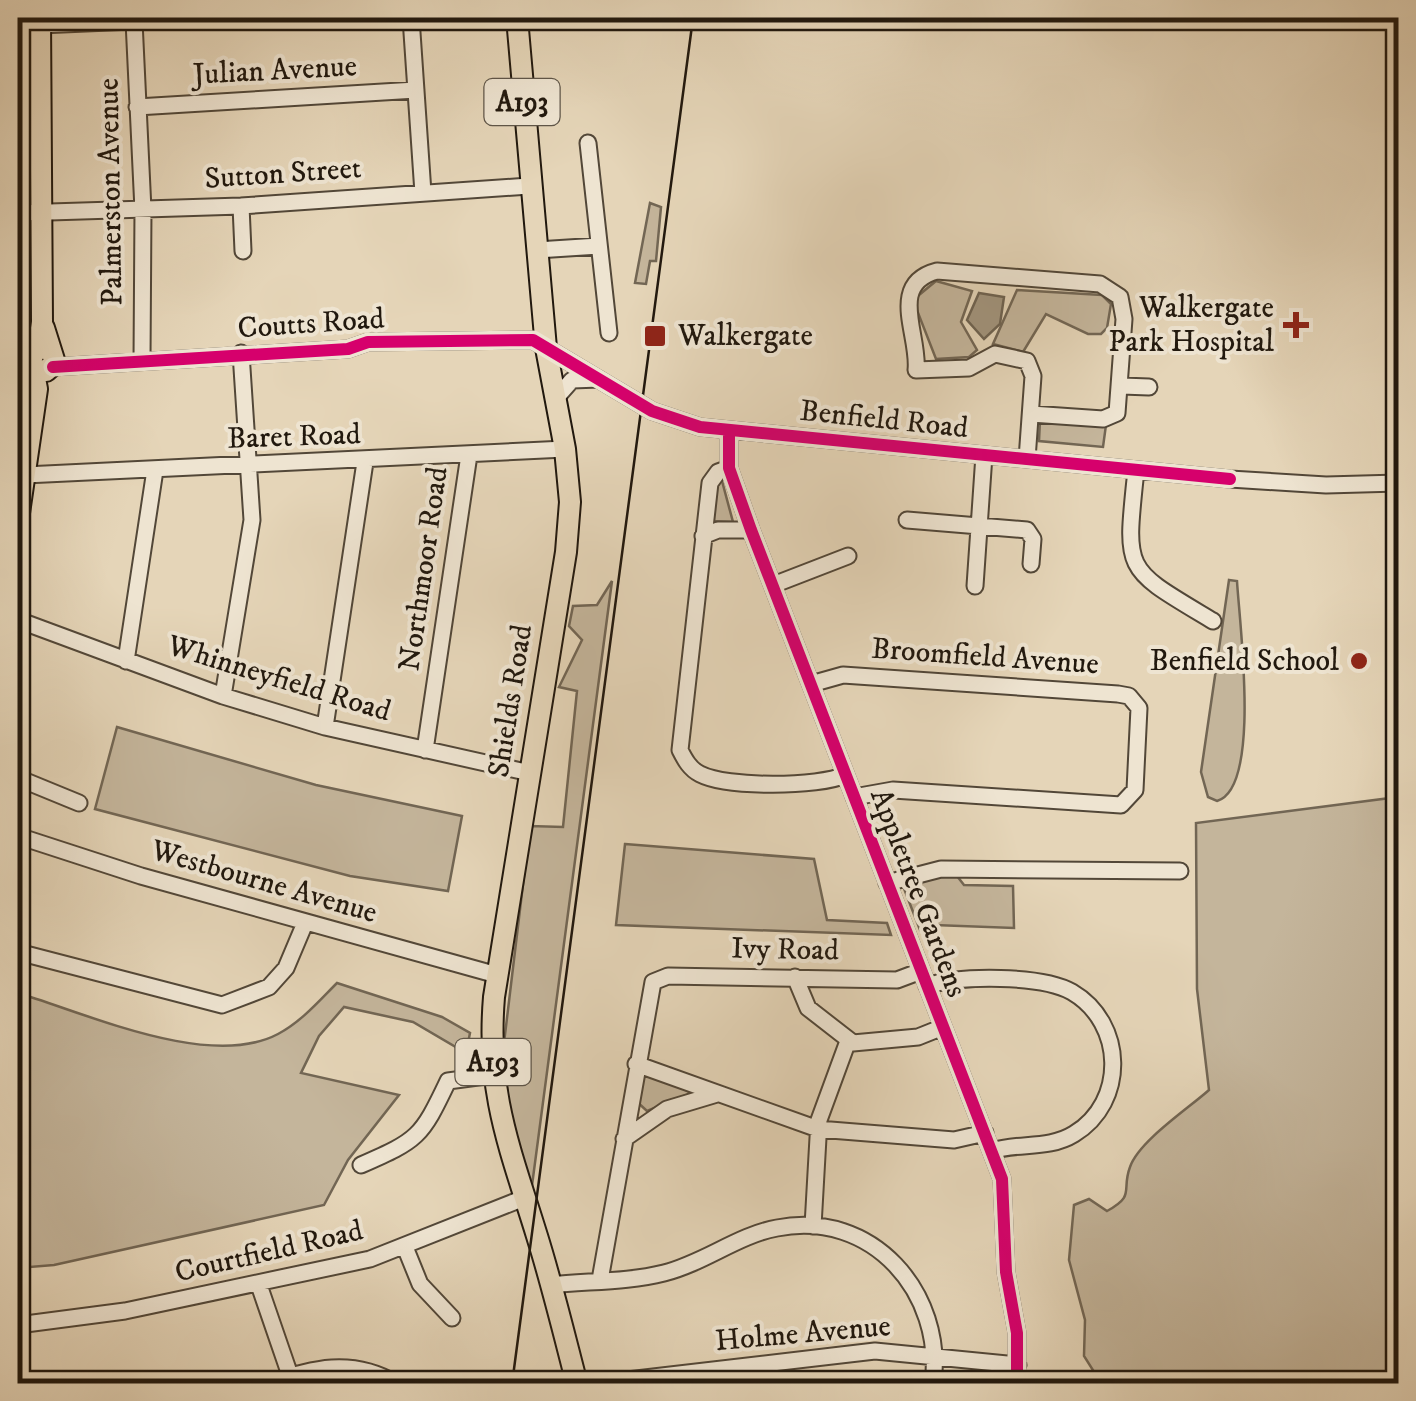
<svg xmlns="http://www.w3.org/2000/svg" width="1416" height="1401" font-family="'IM FELL DW Pica',serif">
<rect width="100%" height="100%" fill="#e5d5b8"/>
<filter id="stains"><feTurbulence type="fractalNoise" baseFrequency=".002" numOctaves="4"/><feColorMatrix values="0 0 0 0 .2 0 0 0 0 .09 0 0 0 0 .02 0 0 0 .5 -.17"/></filter>
<radialGradient id="worn" r=".72"><stop offset=".6" stop-color="#630" stop-opacity="0"/><stop offset="1" stop-color="#630" stop-opacity=".3"/></radialGradient>
<path fill="#c4b59b" stroke="#726654" stroke-width="2.5" d="M650 203 661 207 656 261H650L646 284 635 283Z
M936 281 972 291 961 322 977 350 969 357 936 359 913 300Z
M1017 290 1102 295 1111 304 1107 328 1101 334H1088L1046 314 1023 352 993 344Z
M1040 420 1106 425 1103 447 1039 441Z
M719 480 722 481 733 522 710 521 714 482Z
M1229 580 1237 581C1239 620 1262 788 1217 801L1208 797 1201 772Z
M612 581 531 1193 507 1103 504 1043 530 826 563 827 577 691 559 687 582 640 569 626 573 606 597 605Z
M117 727 316 785 462 816 448 891 350 876 95 809Z
M1398 797V1383H1101L1084 1356 1085 1320 1069 1260 1074 1205 1089 1199 1107 1211C1136 1195 1121 1191 1130 1167 1139 1141 1189 1108 1209 1090L1197 989 1196 823Z
M625 844 814 859 827 920 887 923 891 935 616 925Z
M957 876 964 885 1013 886 1014 928 934 925 920 930 903 886 924 878Z
M337 983 442 1017 470 1033 466 1053 413 1022 344 1007 319 1036 301 1073 399 1095 348 1160 324 1205 54 1265 18 1268V993C88 1014 210 1070 278 1034 301 1022 319 1001 337 983Z
M645 1075 688 1088 689 1094 647 1111 635 1100 638 1080Z"/>
<path fill="#a2957e" stroke="#6e6351" stroke-width="2.5" d="M979 293 1004 297 1000 324 984 339 967 320Z"/>
<g fill="none" stroke-linecap="round" stroke-linejoin="round">
<g stroke="#524738" stroke-width="19">
<path id="minor" d="M411 18 423 193
M134 21 143 210 142 360
M40 25 202 18
M137 107 416 90
M588 143 609 333
M241 206 243 251
M18 213 241 206 529 186
M537 250 599 246
M53 367 348 349 368 342 533 340 652 411 700 427 1230 479 1326 485 1398 483
M1122 386 1149 387
M557 397 572 380 599 379
M729 430V468L751 530 1002 1179 1006 1272 1017 1333V1384
M1027 459 1033 376 1027 361 995 354 969 368 916 370C920 336 887 284 937 271L1100 284 1120 297 1124 319 1117 413 1103 419 1031 414
M729 468 718 472 710 483 680 750C685 760 690 769 700 774 727 788 819 787 845 775
M1136 470C1125 574 1123 567 1213 621
M25 475 565 449
M907 520 1027 530 1033 539 1031 564
M703 536 718 530H751
M773 585 848 556
M975 586 984 455
M18 620 223 696 325 727 530 773
M126 661 155 470
M811 684 843 675 1118 694 1129 696 1139 708 1135 790 1121 805 893 790 854 797
M223 696 252 520 241 353
M325 727 365 462
M425 750 469 455
M18 778 79 803
M18 836 141 876 497 975
M887 883 941 869 1180 871
M18 952 222 1005 269 987 286 968 305 923
M795 977 808 1008 853 1043 918 1037 943 1027
M927 986C960 975 1042 975 1072 992 1125 1023 1127 1102 1074 1134 1048 1150 1019 1142 992 1151
M636 1064 818 1129 954 1140 985 1133
M624 1139 667 1109 717 1094
M361 1165C418 1140 421 1138 448 1081L493 1075
M813 1226 819 1120 848 1041
M405 1247 420 1284 452 1318
M600 1280 653 982 668 976 897 980 921 971
M259 1285 292 1381
M551 1285C588 1281 628 1282 664 1273 704 1263 738 1235 777 1228 872 1209 945 1293 933 1384
M18 1325 125 1311 370 1259 524 1198
M265 1384C312 1368 352 1357 397 1384
M593 1384 875 1351 1018 1365"/>
</g>
<g stroke="#21180e" stroke-width="24">
<path id="major" d="M517 18 546 348 565 449 570 502 566 552 494 997C486 1093 510 1148 537 1236 552 1284 564 1334 577 1384
M35 369 46 371 55 363 44 328
M18 520 37 389 31 358 38 348 42 322 40 18"/>
</g>
<use href="#minor" stroke="#eee4d1" stroke-width="15"/>
<use href="#major" stroke="#e5d5b8" stroke-width="20"/>
<path stroke="#21180e" stroke-width="2.5" d="M512 1384 693 18"/>
<g stroke="#eee4d1" stroke-width="19">
<path id="cycleway" d="M53 367 348 349 368 342 533 340 652 411 700 427 1230 479
M729 430V468L751 530 1002 1179 1006 1272 1017 1333V1384"/>
</g>
<use href="#cycleway" stroke="#d6006c" stroke-width="12"/>
</g>
<g fill="#8f2418" stroke="#eee4d1" stroke-width="4">
<path d="M1291 310h10v10h10v10h-10v10h-10v-10h-10v-10h10z"/>
<rect x="643" y="324" width="24" height="24" rx="5"/>
<circle cx="1359" cy="661" r="10"/>
</g>
<g text-anchor="middle" dominant-baseline="central" stroke-width="8" stroke-linejoin="round" paint-order="stroke">
<g fill="#eee4d1" stroke="#5e5548" stroke-width="2.5">
<rect x="484.5" y="79" width="75" height="46" rx="8"/>
<rect x="455.5" y="1039" width="75" height="46" rx="8"/>
</g>
<g font-size="28" font-weight="bold" fill="#21180e">
<text x="522" y="102">A193</text>
<text x="493" y="1062">A193</text>
</g>
<g font-size="30" fill="#21180e" stroke="#eee4d1">
<text transform="translate(275 71) rotate(-3)">Julian Avenue</text>
<text transform="translate(283 174) rotate(-4)">Sutton Street</text>
<text transform="translate(111 192) rotate(-91)">Palmerston Avenue</text>
<text transform="translate(311 324) rotate(-4)">Coutts Road</text>
<text transform="translate(884 420) rotate(6)">Benfield Road</text>
<text transform="translate(294 437) rotate(-2)">Baret Road</text>
<text transform="translate(424 569) rotate(-82)">Northmoor Road</text>
<text transform="translate(985 657) rotate(4)">Broomfield Avenue</text>
<text transform="translate(279 679) rotate(17)">Whinneyfield Road</text>
<text transform="translate(511 701) rotate(-81)">Shields Road</text>
<text transform="translate(264 882) rotate(16)">Westbourne Avenue</text>
<text transform="translate(918 893) rotate(69)">Appletree Gardens</text>
<text transform="translate(785 950) rotate(1)">Ivy Road</text>
<text transform="translate(269 1252) rotate(-13)">Courtfield Road</text>
<text transform="translate(803 1334) rotate(-5)">Holme Avenue</text>
</g>
<g font-size="30" fill="#21180e" stroke="#eee4d1" text-anchor="end">
<text x="1274" y="308">Walkergate<tspan x="1274" dy="34">Park Hospital</tspan></text>
<text x="678" y="336" text-anchor="start">Walkergate</text>
<text x="1339" y="661">Benfield School</text>
</g>
</g>
<rect width="1416" height="1401" fill="none" stroke="#e5d5b8" stroke-width="60"/>
<rect x="20" y="20" width="1376" height="1361" fill="none" stroke="#21180e" stroke-width="5"/>
<rect x="30" y="30" width="1356" height="1341" fill="none" stroke="#21180e" stroke-width="2.5"/>
<rect width="100%" height="100%" filter="url(#stains)"/>
<rect width="100%" height="100%" fill="url(#worn)"/>
</svg>
